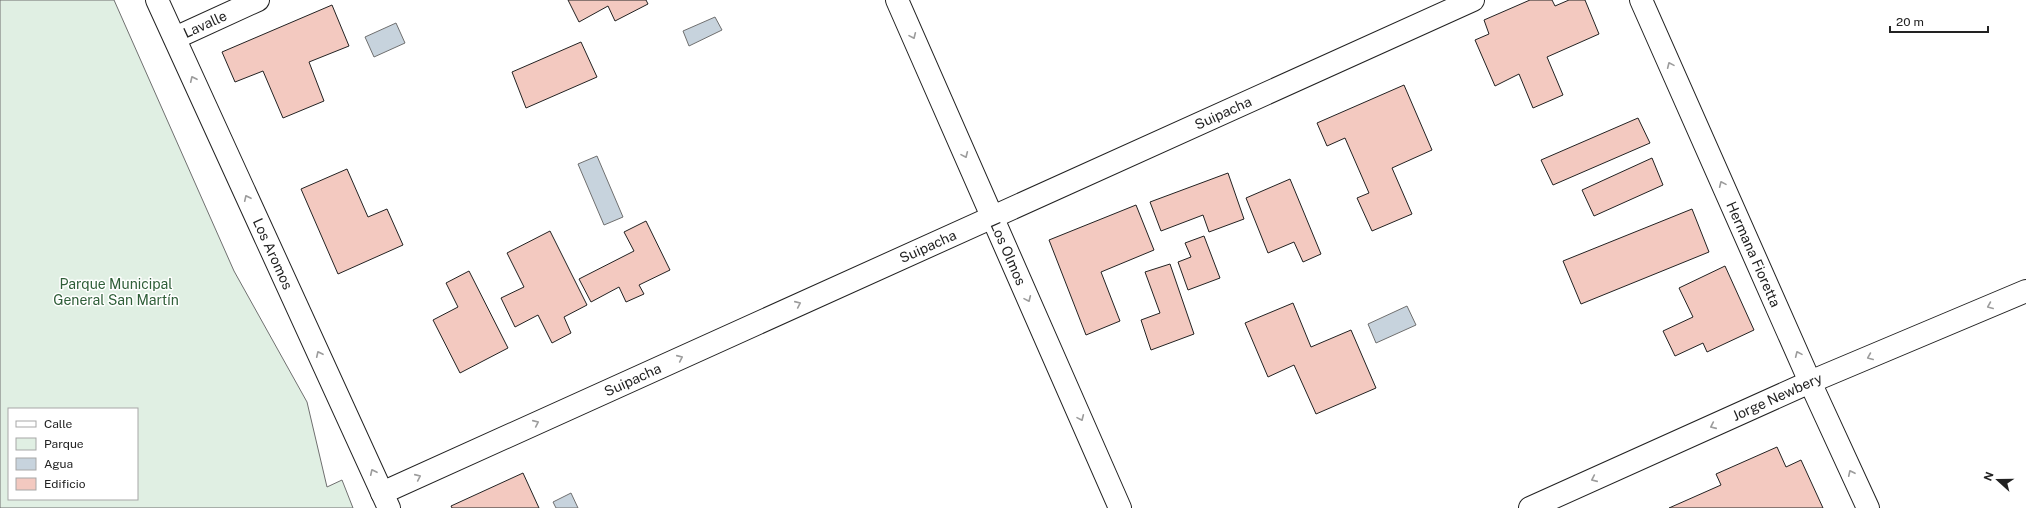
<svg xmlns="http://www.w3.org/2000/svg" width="2026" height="508" font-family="'Public Sans',sans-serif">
<rect width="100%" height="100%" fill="#fff"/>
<path fill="#e0efe3" stroke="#6f6f6f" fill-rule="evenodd" d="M0 0H114L234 271 307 402 327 487 342 480 353 508H0ZM9 409H137V499H9Z"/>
<path fill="#c7d3dd" stroke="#6f6f6f" d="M715 17 722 30 689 46 683 31Z
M396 23 405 43 374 57 365 37Z
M597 156 623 217 604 225 578 164Z
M1407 306 1416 325 1376 343 1368 324Z
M571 493 578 508H556L553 502Z"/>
<path fill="#f3c9c0" stroke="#222" d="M568 0H646L648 4 615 21 608 6 579 22Z
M1530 0H1552L1555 6 1569 0H1585L1599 34 1547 57 1563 95 1533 108 1519 74 1495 86 1475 40 1489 34 1484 20Z
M332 5 349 46 309 62 324 101 283 118 263 71 235 82 222 52Z
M581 42 597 77 526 108 512 72Z
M1404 85 1432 150 1392 168 1412 214 1372 231 1357 198 1369 193 1345 138 1327 146 1317 123Z
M1638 118 1650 143 1553 185 1541 160Z
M1652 158 1663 185 1594 216 1582 190Z
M347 169 368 217 387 209 403 245 338 274 301 189Z
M1228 173 1244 219 1209 232 1203 215 1161 231 1150 202Z
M1290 179 1321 254 1303 262 1294 242 1268 253 1246 198Z
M1136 205 1154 250 1101 272 1120 321 1086 335 1049 240Z
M1692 209 1709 252 1581 304 1563 261Z
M646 221 670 270 639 285 644 294 626 302 619 287 591 302 579 279 634 251 624 232Z
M550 231 587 305 564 317 571 333 552 343 538 315 515 327 501 298 524 287 507 253Z
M1204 236 1220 278 1188 290 1178 262 1191 257 1185 243Z
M1170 264 1194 334 1151 350 1141 320 1160 313 1145 272Z
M1725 266 1754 330 1707 352 1703 343 1675 356 1663 331 1693 317 1679 288Z
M469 271 508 348 460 373 433 320 458 307 446 283Z
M1293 303 1311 347 1351 330 1376 388 1316 414 1294 365 1268 377 1245 323Z
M1777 447 1786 467 1801 460 1823 508H1669L1721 485 1716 474Z
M523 473 539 508H452L451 506Z"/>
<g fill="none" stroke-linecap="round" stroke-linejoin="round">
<g stroke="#222" stroke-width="24">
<g id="minor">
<path id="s1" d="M157 0 389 508"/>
<path id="s2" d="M897 0 1120 508"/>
<path id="s3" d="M1641 0 1810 382 1868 508"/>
<path id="s4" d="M175 38 258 0"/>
<path id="s5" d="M382 493 1473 0"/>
<path id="s6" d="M1530 508 1810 382 2026 291"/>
</g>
</g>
<use href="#minor" stroke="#fff" stroke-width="22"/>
</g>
<defs><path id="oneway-chevron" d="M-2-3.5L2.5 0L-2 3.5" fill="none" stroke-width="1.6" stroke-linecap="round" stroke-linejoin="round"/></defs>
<g stroke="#9c9c9c">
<use href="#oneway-chevron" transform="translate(913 36) rotate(66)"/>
<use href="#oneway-chevron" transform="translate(1670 65) rotate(-114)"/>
<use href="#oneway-chevron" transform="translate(193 79) rotate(-115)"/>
<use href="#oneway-chevron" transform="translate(965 155) rotate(66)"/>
<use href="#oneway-chevron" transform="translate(1722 184) rotate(-114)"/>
<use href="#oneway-chevron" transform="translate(247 198) rotate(-115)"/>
<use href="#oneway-chevron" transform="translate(1028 299) rotate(66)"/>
<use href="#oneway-chevron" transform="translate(798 304) rotate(-24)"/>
<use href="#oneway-chevron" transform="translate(1990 306) rotate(157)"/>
<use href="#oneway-chevron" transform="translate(319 354) rotate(-115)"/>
<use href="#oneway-chevron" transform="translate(1798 354) rotate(-114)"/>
<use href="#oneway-chevron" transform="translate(1870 357) rotate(157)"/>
<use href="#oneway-chevron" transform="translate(680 358) rotate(-24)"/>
<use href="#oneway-chevron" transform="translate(1081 418) rotate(66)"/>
<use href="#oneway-chevron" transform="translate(536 423) rotate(-24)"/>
<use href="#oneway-chevron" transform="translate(1713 426) rotate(156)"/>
<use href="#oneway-chevron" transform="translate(373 472) rotate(-115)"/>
<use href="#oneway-chevron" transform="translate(1851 473) rotate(-115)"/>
<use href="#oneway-chevron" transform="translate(418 477) rotate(-24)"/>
<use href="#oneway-chevron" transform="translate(1594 479) rotate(156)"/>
</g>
<g text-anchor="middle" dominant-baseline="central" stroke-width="3" stroke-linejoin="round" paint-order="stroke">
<g font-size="14" fill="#222" stroke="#fff">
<text stroke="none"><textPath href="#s4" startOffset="33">Lavalle</textPath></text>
<text stroke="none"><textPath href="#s5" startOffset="923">Suipacha</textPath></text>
<text stroke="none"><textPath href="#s5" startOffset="599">Suipacha</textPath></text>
<text stroke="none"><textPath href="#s1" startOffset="279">Los Aromos</textPath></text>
<text stroke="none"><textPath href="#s2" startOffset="277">Los Olmos</textPath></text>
<text stroke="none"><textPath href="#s3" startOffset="278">Hermana Fioretta</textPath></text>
<text stroke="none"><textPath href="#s5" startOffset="275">Suipacha</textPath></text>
<text stroke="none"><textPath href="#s6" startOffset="271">Jorge Newbery</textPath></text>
</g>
<g font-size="14" fill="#2f5e38" stroke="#fff">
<text x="116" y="284">Parque Municipal<tspan x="116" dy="16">General San Martín</tspan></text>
</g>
</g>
<rect x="8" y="408" width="130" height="92" fill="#ffffff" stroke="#a7a7a7"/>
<rect x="16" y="421" width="20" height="6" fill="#ffffff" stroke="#a7a7a7"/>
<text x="44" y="428" font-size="12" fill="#222222">Calle</text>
<rect x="16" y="438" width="20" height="12" fill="#e0efe3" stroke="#a7a7a7"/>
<text x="44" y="448" font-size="12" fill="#222222">Parque</text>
<rect x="16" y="458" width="20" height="12" fill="#c7d3dd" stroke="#a7a7a7"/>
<text x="44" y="468" font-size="12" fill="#222222">Agua</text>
<rect x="16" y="478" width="20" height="12" fill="#f3c9c0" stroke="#a7a7a7"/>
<text x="44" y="488" font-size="12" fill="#222222">Edificio</text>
<g transform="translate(1998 480) rotate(291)" stroke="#ffffff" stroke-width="3" paint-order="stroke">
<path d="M0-3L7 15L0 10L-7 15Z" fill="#222222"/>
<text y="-6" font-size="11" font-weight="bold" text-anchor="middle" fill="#222222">N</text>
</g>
<path d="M1890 26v6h98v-6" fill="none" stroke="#222222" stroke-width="2"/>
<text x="1896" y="26" font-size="12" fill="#222222" stroke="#ffffff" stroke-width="3" paint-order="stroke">20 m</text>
</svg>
